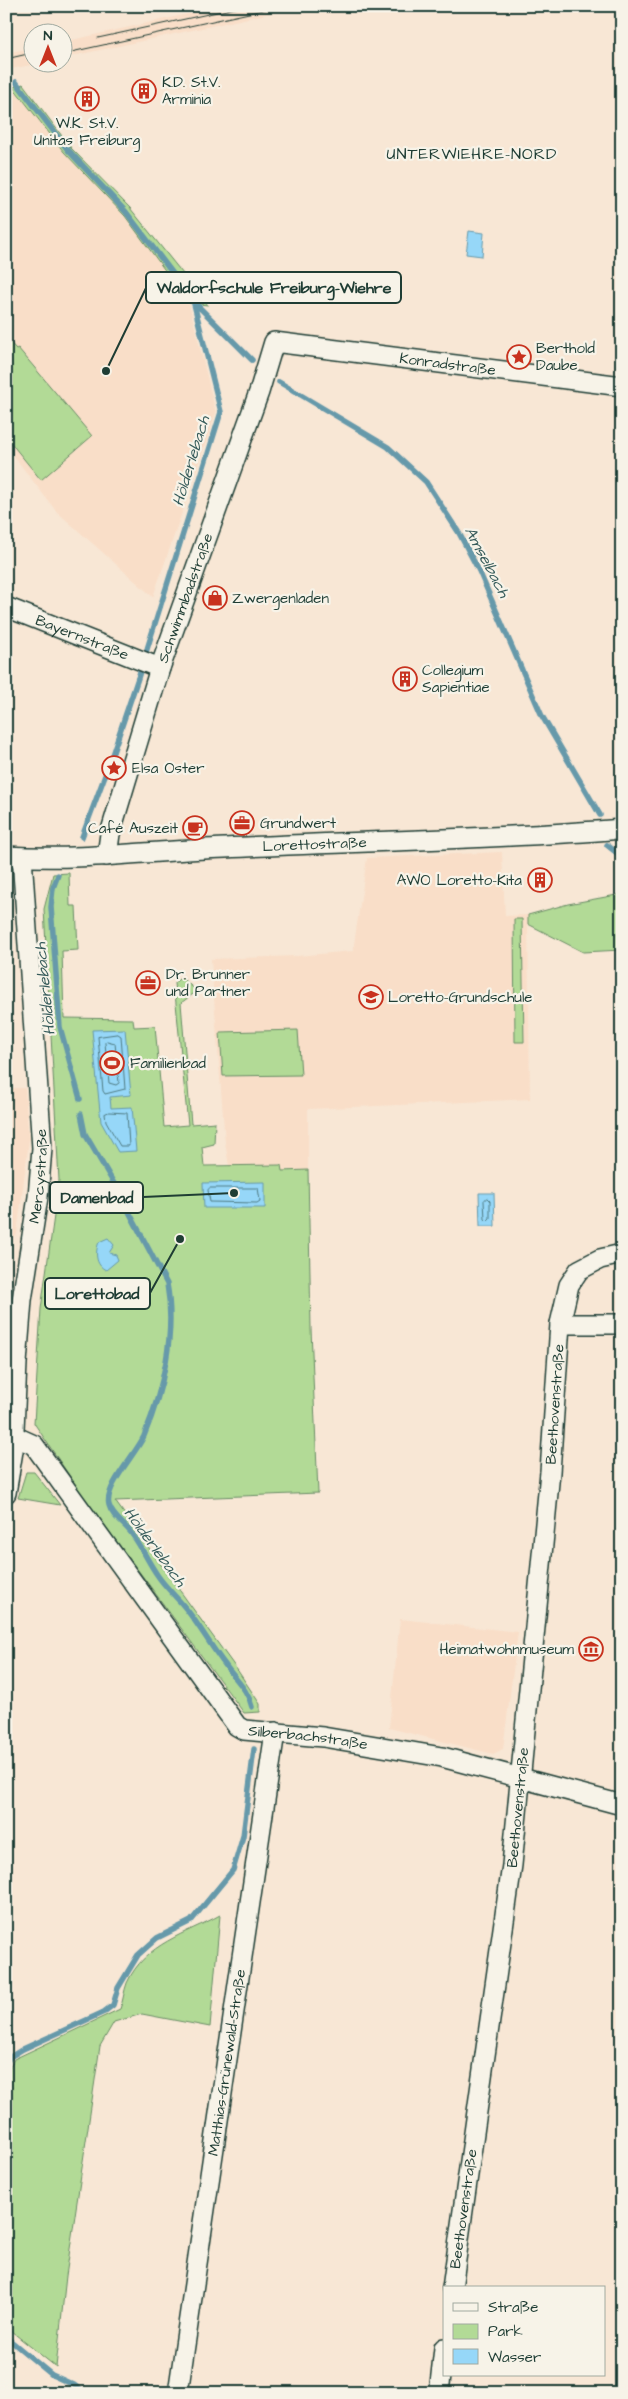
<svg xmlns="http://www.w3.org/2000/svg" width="628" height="2399" font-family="'Architects Daughter',sans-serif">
<rect width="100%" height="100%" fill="#f8e7d5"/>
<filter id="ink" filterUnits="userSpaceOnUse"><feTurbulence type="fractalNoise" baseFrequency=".02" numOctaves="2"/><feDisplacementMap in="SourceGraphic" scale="10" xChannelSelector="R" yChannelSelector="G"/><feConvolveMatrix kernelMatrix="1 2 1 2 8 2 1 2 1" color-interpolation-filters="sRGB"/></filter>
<g filter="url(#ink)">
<path fill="#f9dec8" d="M223 6H303L63 58V42Z
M32 48V62L41 63 6 70V53Z
M13 87 64 152 125 216 189 303 216 413 153 597 56 511 6 446V329L13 324 6 316V89Z
M502 852 505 916 528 915 530 1099 308 1109V1170L281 1171V1165L229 1166 225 1142 211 959 297 956 353 951 367 858Z
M6 1088H25L29 1140 17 1234 7 1242 6 1249Z
M400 1619 518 1632 503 1749 493 1754 389 1728Z"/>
<path fill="#b2da96" stroke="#688c65" d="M23 84 71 148 130 208 208 305 189 303 125 216 64 152 13 87Z
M6 338 16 349 18 348 92 436 41 480 6 437Z
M69 873 70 906H76L78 950 62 951 64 1018 133 1019 134 1027 155 1026 164 1127 188 1125 174 983 179 979 184 980 197 991 181 1003 191 1124 215 1122 214 1144 202 1147 204 1166 281 1165 282 1171 308 1170 311 1329 318 1493 115 1501 238 1671 260 1704V1712L244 1713 83 1496 34 1423 41 1309 59 1180 44 909 53 874Z
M622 894V950L583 952 528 924V915L568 904Z
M514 919H522L524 1042H515Z
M298 1030 301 1075 223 1076 220 1032Z
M26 1472H34L60 1505 18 1498Z
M220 1915 210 2027 142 2014 114 2022 100 2046 66 2276 56 2367 6 2327V2076L14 2059 120 2009C123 2001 124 1991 127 1983 145 1943 186 1934 220 1915Z"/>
<path fill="#96d7f8" stroke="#69a" d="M469 231 484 233 482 256 466 254Z
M125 1029 131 1095 110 1097 111 1108 132 1107 136 1151 118 1152 101 1122 92 1030Z
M265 1182V1208H204L203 1183Z
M479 1193H494L495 1226H480Z
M108 1238 114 1245 109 1253 116 1255 118 1260 106 1270C95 1265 95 1252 99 1242Z"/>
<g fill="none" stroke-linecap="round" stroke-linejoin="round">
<path stroke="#4f7b82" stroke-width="1" d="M118 1034 121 1036 125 1089 105 1094 103 1091 98 1037Z
M107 1041 115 1043 119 1083 116 1085 109 1083 105 1043Z
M109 1112 127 1113 129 1146H120L106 1121 105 1114Z
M210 1188H258L260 1201 257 1203 210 1202 208 1190Z
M487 1198 490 1201V1218L487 1221 485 1219 484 1201Z"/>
<path stroke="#69a" stroke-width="5.5" d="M16 82 68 150 126 212 193 300 221 412 138 678 107 770 82 837
M193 301 252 360
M279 382 388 447 426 482 459 533 479 571 542 716 600 815
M607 845 622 857
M58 875 53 888 51 907 60 1027 80 1099
M81 1114 85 1134 116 1187 167 1284C176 1334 163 1390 144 1436 136 1454 104 1487 109 1505 112 1517 125 1524 132 1534 142 1547 148 1562 158 1576 166 1588 178 1598 187 1610 201 1628 212 1648 226 1666 236 1680 248 1690 252 1707
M6 2063 10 2057 23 2049 104 2012 113 2005 118 1988 138 1955 157 1938 191 1921 233 1870 243 1836 254 1749
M6 2337 52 2375 74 2385 84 2393"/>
<g stroke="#1f3d34" stroke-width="22">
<g id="minor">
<path id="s1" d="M6 607 160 668"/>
<path id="s2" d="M6 856C80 861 152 851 225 848 357 841 490 840 622 829"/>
<path id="s3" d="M107 856 110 834 160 668 259 392 274 342 622 386"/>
<path d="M560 1324H622"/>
<path id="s4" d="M14 1436 34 1445 237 1726 244 1730 323 1737 442 1757 622 1805"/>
<path id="s5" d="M6 1493 13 1451 17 1363 22 1300 38 1197 42 1148 22 857"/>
<path id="s6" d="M452 2288 512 1865 550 1472 560 1324 569 1285 579 1270 600 1259 622 1254"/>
<path id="s7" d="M178 2393 275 1732"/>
<path d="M439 2393 444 2348"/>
</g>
</g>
<use href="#minor" stroke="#f7f3e8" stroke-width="19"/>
<path stroke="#1f3d34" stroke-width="1" d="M98 38 245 6
M62 54 281 6
M6 59 32 53"/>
</g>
</g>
<defs>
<g id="building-ring" transform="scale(1.25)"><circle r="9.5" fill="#f7f3e8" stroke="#c8321e" stroke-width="1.5"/><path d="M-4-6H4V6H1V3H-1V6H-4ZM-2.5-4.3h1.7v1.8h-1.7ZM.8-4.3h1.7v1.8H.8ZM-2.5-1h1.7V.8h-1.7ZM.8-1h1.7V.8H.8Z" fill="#c8321e"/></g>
<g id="sight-ring" transform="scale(1.25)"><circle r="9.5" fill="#f7f3e8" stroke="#c8321e" stroke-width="1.5"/><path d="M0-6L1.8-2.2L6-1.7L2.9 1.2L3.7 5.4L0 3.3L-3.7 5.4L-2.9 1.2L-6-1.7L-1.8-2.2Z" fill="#c8321e"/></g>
<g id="shop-ring" transform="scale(1.25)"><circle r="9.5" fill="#f7f3e8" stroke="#c8321e" stroke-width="1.5"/><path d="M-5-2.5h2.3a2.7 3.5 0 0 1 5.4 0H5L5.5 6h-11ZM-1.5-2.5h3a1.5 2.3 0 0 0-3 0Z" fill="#c8321e"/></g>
<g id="office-ring" transform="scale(1.25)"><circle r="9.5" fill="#f7f3e8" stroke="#c8321e" stroke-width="1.5"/><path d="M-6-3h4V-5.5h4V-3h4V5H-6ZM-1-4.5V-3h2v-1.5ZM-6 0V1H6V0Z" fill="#c8321e"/></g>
<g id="cafe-ring" transform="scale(1.25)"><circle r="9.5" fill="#f7f3e8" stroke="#c8321e" stroke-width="1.5"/><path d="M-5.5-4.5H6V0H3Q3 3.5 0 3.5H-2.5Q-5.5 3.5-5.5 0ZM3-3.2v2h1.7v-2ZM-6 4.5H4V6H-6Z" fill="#c8321e"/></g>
<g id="school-ring" transform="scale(1.25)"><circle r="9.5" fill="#f7f3e8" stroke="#c8321e" stroke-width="1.5"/><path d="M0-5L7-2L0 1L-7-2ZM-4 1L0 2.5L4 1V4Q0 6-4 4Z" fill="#c8321e"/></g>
<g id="stadium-ring" transform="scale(1.25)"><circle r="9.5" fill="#f7f3e8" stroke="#c8321e" stroke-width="1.5"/><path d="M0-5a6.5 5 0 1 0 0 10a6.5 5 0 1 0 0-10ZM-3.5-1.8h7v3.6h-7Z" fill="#c8321e"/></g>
<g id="museum-ring" transform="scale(1.25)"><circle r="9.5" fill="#f7f3e8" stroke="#c8321e" stroke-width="1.5"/><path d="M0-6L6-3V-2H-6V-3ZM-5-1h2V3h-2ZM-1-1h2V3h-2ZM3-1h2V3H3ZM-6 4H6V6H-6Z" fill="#c8321e"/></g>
</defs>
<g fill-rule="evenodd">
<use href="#building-ring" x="144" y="91"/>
<use href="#building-ring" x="87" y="99"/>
<use href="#sight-ring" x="519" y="357"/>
<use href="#shop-ring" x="215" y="598"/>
<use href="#building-ring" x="405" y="679"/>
<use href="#sight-ring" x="114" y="768"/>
<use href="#office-ring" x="242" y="823"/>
<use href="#cafe-ring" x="195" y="828"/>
<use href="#building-ring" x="540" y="880"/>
<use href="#office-ring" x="148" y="983"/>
<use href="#school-ring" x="371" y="997"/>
<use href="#stadium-ring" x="112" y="1063"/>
<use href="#museum-ring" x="591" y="1649"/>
</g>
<g text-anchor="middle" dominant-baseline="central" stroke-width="4.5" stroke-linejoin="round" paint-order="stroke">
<g font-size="15" fill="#1f3d34" stroke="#f7f3e8" text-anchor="start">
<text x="162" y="82">K.D. St.V.<tspan x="162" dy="17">Arminia</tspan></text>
<text x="87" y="123" text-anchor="middle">W.K. St.V.<tspan x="87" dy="17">Unitas Freiburg</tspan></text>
<text x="536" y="348">Berthold<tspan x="536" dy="17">Daube</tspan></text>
<text x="232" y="598">Zwergenladen</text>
<text x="422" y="670">Collegium<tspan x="422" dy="17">Sapientiae</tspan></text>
<text x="132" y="768">Elsa Oster</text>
<text x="260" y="823">Grundwert</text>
<text x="178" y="828" text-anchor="end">Café Auszeit</text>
<text x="522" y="880" text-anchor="end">AWO Loretto-Kita</text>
<text x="166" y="974">Dr. Brunner<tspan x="166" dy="17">und Partner</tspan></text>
<text x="388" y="997">Loretto-Grundschule</text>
<text x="130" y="1063">Familienbad</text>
<text x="574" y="1649" text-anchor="end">Heimatwohnmuseum</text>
</g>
<g font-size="15" fill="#1f3d34" stroke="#f7f3e8">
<text stroke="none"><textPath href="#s3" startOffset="716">Konradstraße</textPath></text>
<text stroke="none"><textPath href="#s3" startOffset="270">Schwimmbadstraße</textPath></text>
<text stroke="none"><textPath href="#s1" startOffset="82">Bayernstraße</textPath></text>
<text stroke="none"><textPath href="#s2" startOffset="309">Lorettostraße</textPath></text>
<text stroke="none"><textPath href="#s5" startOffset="319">Mercystraße</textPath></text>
<text stroke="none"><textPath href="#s6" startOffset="890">Beethovenstraße</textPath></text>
<text stroke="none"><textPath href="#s4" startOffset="441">Silberbachstraße</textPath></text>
<text stroke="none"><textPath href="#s6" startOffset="485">Beethovenstraße</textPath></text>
<text stroke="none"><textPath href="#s7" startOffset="334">Matthias-Grünewald-Straße</textPath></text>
<text stroke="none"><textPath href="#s6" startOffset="80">Beethovenstraße</textPath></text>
</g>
<g font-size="16" letter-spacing="1" fill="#1f3d34" stroke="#f7f3e8">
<text x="472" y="154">UNTERWIEHRE-NORD</text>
</g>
<g font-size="16" font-style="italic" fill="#375c5b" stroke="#f7f3e8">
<text transform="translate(191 461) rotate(-73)">Hölderlebach</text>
<text transform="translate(487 562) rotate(62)">Amselbach</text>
<text transform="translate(45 989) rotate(-96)">Hölderlebach</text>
<text transform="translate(155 1547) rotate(54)">Hölderlebach</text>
</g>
</g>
<path fill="none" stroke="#1f3d34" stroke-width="2" d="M106 371L146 288M234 1193L143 1197M180 1239L150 1293"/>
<g fill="#1f3d34" stroke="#f7f3e8" stroke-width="2">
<circle cx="106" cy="371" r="5"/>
<circle cx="234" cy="1193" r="5"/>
<circle cx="180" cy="1239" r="5"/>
</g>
<g fill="#f7f3e8" stroke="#1f3d34" stroke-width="2">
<rect x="146" y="272" width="255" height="31" rx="5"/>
<rect x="50" y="1182" width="93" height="31" rx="5"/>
<rect x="45" y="1278" width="105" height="31" rx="5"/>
</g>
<g font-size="16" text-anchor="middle" font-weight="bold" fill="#1f3d34">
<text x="274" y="293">Waldorfschule Freiburg-Wiehre</text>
<text x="97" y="1203">Damenbad</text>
<text x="97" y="1299">Lorettobad</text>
</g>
<rect width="628" height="2399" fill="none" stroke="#f7f3e8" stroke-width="25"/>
<rect x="12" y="12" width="603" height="2374" fill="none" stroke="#1f3d34" stroke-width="2" filter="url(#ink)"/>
<rect x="443" y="2286" width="162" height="90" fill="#f7f3e8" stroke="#a1aaa0"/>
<rect x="453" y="2303" width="25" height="8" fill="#f7f3e8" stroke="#a1aaa0"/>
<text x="488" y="2312" font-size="15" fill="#1f3d34">Straße</text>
<rect x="453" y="2324" width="25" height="15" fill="#b2da96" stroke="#a1aaa0"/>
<text x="488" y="2336" font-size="15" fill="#1f3d34">Park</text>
<rect x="453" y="2349" width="25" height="15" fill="#96d7f8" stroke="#a1aaa0"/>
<text x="488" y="2362" font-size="15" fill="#1f3d34">Wasser</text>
<g transform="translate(48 48)"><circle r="24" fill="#f7f3e8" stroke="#a1aaa0"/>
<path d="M0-4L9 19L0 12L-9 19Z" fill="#c8321e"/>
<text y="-8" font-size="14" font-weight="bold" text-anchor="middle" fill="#1f3d34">N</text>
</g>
</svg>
